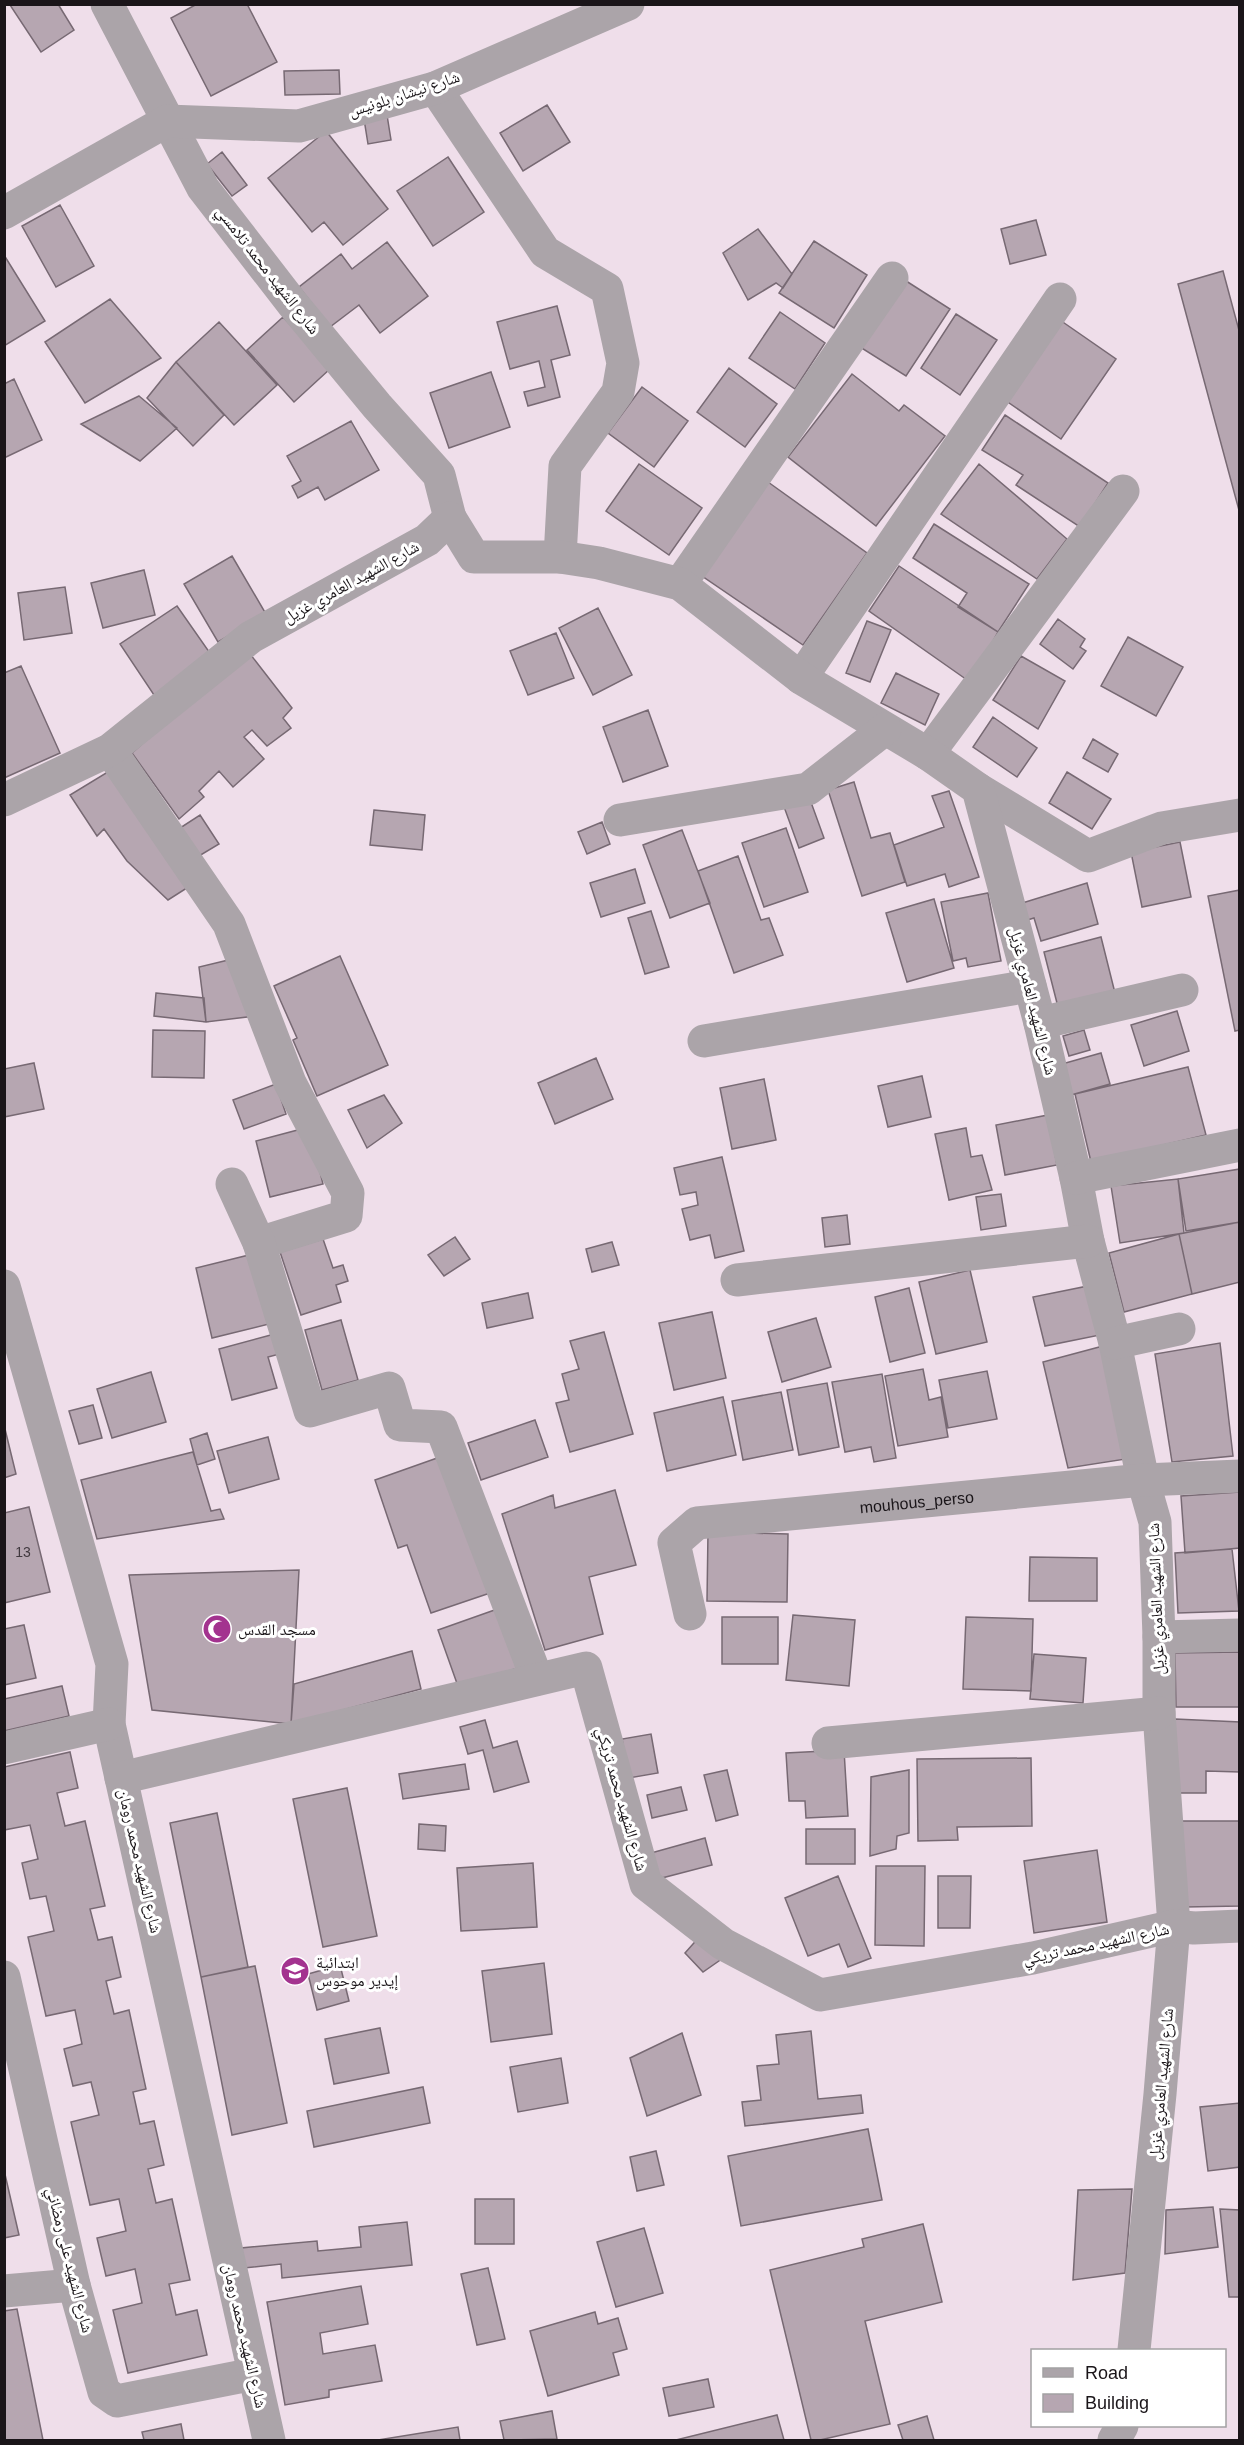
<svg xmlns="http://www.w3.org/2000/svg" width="1244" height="2445" font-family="Arial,'Noto Naskh Arabic',sans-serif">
<rect width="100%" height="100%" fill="#efdeea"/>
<path fill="#b6a6b1" stroke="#776973" stroke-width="1.5" d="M58 4 74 30 41 52 10 5Z
M197 4H247L277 62 211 96 171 18Z
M339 70 340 94 285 95 284 71Z
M547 105 570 142 523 171 500 133Z
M387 115 391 140 368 144 364 119Z
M326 131 388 209 343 245 324 222 312 232 268 178Z
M222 152 247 185 232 196 207 164Z
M448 157 484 212 433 246 397 191Z
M60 205 94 266 56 287 22 226Z
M1036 220 1046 255 1010 264 1001 229Z
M758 229 792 274 783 288 776 283 748 300 723 253Z
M814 241 867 275 834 328 779 293Z
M387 242 428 296 380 333 359 305 330 327 299 287 341 254 352 269Z
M4 255 45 321 4 346Z
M1223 271 1240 334V514L1178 284Z
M903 279 950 309 906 376 860 347Z
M110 299 161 358 85 403 45 342Z
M557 306 570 355 551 360 560 397 528 406 524 392 545 387 539 361 510 369 497 322Z
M780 312 825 343 795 389 749 358Z
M956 314 997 340 960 395 921 368Z
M283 317 331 368 294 402 247 350Z
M1057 318 1116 359 1061 439 1002 398Z
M219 322 277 385 234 425 176 362Z
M176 362 224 415 193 446 147 398Z
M729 368 777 404 745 447 697 412Z
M491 372 510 427 449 448 430 393Z
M852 374 899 411 904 405 945 436 876 526 788 457Z
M14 379 42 440 4 458V384Z
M642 387 688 421 654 467 608 433Z
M139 396 177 428 140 461 81 424Z
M1005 415 1108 483 1080 527 1016 485 1023 475 982 450Z
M351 421 379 470 325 500 318 487 298 498 292 486 301 481 287 456Z
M639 464 702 508 669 555 606 511Z
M979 464 1067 539 1037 579 941 514Z
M768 482 867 553 803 645 702 576Z
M934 524 1029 584 998 632 958 607 967 593 913 558Z
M232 556 266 614 218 642 184 584Z
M899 566 998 632 970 682 869 611Z
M144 570 155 615 103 628 91 583Z
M65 587 72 633 24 640 18 593Z
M177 606 212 656 154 695 120 644Z
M598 608 632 675 593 695 559 628Z
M1058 619 1085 639 1080 647 1086 651 1073 669 1040 644Z
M867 621 891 630 870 682 846 673Z
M556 633 574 678 528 695 510 651Z
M1128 637 1183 667 1156 716 1101 686Z
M247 650 292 708 283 718 291 728 267 746 252 730 244 737 264 759 233 787 219 771 199 791 204 797 179 819 132 753Z
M1021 656 1065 681 1038 729 993 700Z
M21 666 60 753 4 778V673Z
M896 673 939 694 925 725 881 703Z
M648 710 668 766 623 782 603 727Z
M993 717 1037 748 1017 777 973 747Z
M1093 739 1118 754 1108 772 1083 758Z
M111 770 190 886 168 900 127 861 104 829 97 836 70 795Z
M1067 772 1111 799 1092 829 1049 803Z
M854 782 871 838 890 833 905 882 862 896 828 790Z
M949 791 979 877 949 887 945 874 907 886 894 845 944 827 932 796Z
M808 794 824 838 799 848 783 804Z
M374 810 425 815 422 850 370 845Z
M200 815 219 844 199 856 180 828Z
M602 822 610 844 587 854 578 832Z
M786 828 808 892 764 907 742 843Z
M682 830 710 903 670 918 643 845Z
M1180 842 1191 897 1142 907 1131 852Z
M738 856 761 920 769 918 783 955 734 973 698 871Z
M635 869 645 903 601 917 590 883Z
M1087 883 1098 924 1041 941 1034 918 1024 921 1019 904Z
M1240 890V1030L1235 1031 1208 896Z
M988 893 1001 961 968 967 966 958 953 961 941 902Z
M934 899 954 968 907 982 886 913Z
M651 911 669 967 645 974 628 918Z
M1101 937 1115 993 1058 1007 1044 952Z
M340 956 388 1065 317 1096 293 1040 297 1038 274 986Z
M241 957 255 1016 206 1022 199 967Z
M156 993 204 998 206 1022 154 1016Z
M1177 1011 1189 1051 1144 1066 1131 1025Z
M153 1030 205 1031 204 1078 152 1077Z
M1084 1030 1090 1050 1069 1056 1063 1036Z
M1101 1053 1110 1084 1071 1095 1062 1064Z
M596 1058 613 1099 555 1124 538 1083Z
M34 1063 44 1109 4 1117V1069Z
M1188 1067 1206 1135 1091 1162 1075 1094Z
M922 1076 931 1117 888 1127 878 1086Z
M764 1079 776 1140 732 1149 720 1088Z
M276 1084 286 1114 244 1129 233 1100Z
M384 1095 402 1123 367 1148 348 1110Z
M1048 1115 1057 1165 1005 1175 996 1125Z
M309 1127 323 1184 270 1197 256 1141Z
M966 1128 971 1157 982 1155 992 1190 949 1200 935 1134Z
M722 1157 744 1251 715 1258 710 1235 690 1240 682 1209 698 1205 696 1192 680 1195 674 1168Z
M1240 1169V1222L1186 1231 1178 1179Z
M1178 1179 1184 1233 1120 1243 1111 1186Z
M1001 1194 1006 1226 981 1230 976 1197Z
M847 1215 850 1244 825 1247 822 1218Z
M1240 1222V1282L1192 1294 1179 1234Z
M1179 1234 1192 1294 1124 1312 1109 1253Z
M455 1237 470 1259 444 1276 428 1255Z
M323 1239 333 1268 343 1265 348 1281 336 1285 341 1302 301 1315 280 1252Z
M612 1242 619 1265 592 1272 586 1249Z
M253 1254 269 1324 212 1338 196 1268Z
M970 1270 987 1342 936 1354 919 1282Z
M1088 1286 1100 1335 1045 1346 1033 1297Z
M909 1288 925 1353 890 1362 875 1297Z
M528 1293 533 1318 487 1328 482 1303Z
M712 1312 726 1378 674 1390 659 1323Z
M816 1318 831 1367 782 1382 768 1332Z
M341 1320 358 1380 322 1390 305 1330Z
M282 1332 287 1352 268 1357 277 1388 232 1400 219 1349Z
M604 1332 633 1434 570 1452 556 1403 569 1400 562 1374 579 1369 570 1341Z
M1220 1343 1233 1456 1172 1462 1155 1354Z
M1103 1346 1126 1459 1068 1468 1043 1362Z
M923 1369 929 1400 941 1397 948 1437 898 1446 885 1376Z
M987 1371 997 1419 948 1428 939 1380Z
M151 1372 166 1422 112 1438 97 1389Z
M882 1374 896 1458 874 1462 871 1447 845 1452 832 1382Z
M827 1383 839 1447 799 1455 787 1390Z
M781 1392 793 1450 743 1460 732 1401Z
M723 1397 736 1455 667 1471 654 1413Z
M93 1405 102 1438 79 1444 69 1411Z
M535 1420 548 1457 481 1480 468 1443Z
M4 1425 16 1474 4 1478Z
M207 1433 215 1459 197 1465 190 1439Z
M268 1437 279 1479 229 1493 217 1451Z
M193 1452 211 1511 220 1509 224 1519 97 1539 81 1480Z
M440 1457 493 1592 431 1613 407 1545 398 1548 375 1480Z
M615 1490 636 1565 589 1577 603 1634 545 1650 502 1514 553 1495 555 1508Z
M1240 1492V1548L1185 1553 1181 1496Z
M29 1507 50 1592 4 1603V1513Z
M708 1532 788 1534 787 1602 707 1601Z
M1232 1549 1239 1611 1178 1613 1175 1553Z
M1030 1557 1097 1558V1601H1029Z
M299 1570 291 1724 152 1710 129 1575Z
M503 1607 523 1666 459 1689 438 1630Z
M793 1615 855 1620 849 1686 786 1680Z
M722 1617H778V1664H722Z
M966 1617 1033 1619 1031 1691 963 1689Z
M24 1625 36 1678 4 1685V1629Z
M412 1651 421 1689 291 1724 294 1684Z
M1240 1652V1707H1176L1175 1653Z
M1034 1654 1086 1658 1083 1703 1030 1699Z
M62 1686 69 1716 4 1731V1699Z
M1175 1719 1240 1722V1772L1206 1771V1793H1174Z
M485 1720 493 1748 517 1741 529 1782 494 1792 483 1750 468 1754 460 1727Z
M651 1734 658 1773 629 1778 622 1739Z
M844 1750 848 1816 806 1818 805 1801H789L786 1753Z
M70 1752 78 1788 57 1793 65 1826 85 1821 105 1906 90 1909 98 1940 112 1937 121 1977 106 1981 114 2014 129 2010 146 2089 133 2092 140 2124 154 2121 164 2165 148 2169 156 2203 172 2199 190 2280 169 2284 176 2315 197 2310 207 2355 128 2373 113 2310 142 2303 135 2269 106 2276 97 2238 126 2231 119 2199 90 2205 71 2122 99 2115 91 2082 73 2086 64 2049 82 2044 75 2010 46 2016 28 1937 54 1931 46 1896 30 1899 22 1863 38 1859 30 1825 4 1830V1767Z
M1031 1758 1032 1826 957 1827 958 1840 918 1841 917 1759Z
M465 1764 469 1789 403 1799 399 1774Z
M727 1770 738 1815 716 1821 704 1775Z
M909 1770V1833L897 1836 896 1849 870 1856 871 1777Z
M681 1787 687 1810 652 1818 647 1795Z
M347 1788 377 1936 323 1947 293 1799Z
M217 1813 248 1967 201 1977 170 1823Z
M1181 1821H1240V1906L1185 1907Z
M419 1824 446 1826 445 1851 418 1849Z
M806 1829H855V1864H806Z
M705 1838 712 1865 658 1879 651 1853Z
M1097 1850 1107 1922 1034 1933 1024 1861Z
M533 1863 537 1927 461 1931 457 1868Z
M876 1866H925L924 1946 875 1945Z
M838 1876 871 1958 848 1967 839 1944 808 1956 785 1898Z
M938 1876H971L970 1928H938Z
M701 1935 726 1956 703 1972 685 1953Z
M544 1963 552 2034 491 2042 482 1971Z
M340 1965 349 2001 317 2010 308 1974Z
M255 1966 287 2123 232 2135 201 1977Z
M380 2028 389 2073 334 2084 325 2039Z
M811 2031 818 2099 861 2095 863 2113 745 2126 742 2102 761 2100 757 2066 779 2064 776 2035Z
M682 2033 701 2095 647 2116 630 2058Z
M561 2058 568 2103 518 2112 510 2067Z
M423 2087 430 2123 314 2147 307 2111Z
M1240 2103V2167L1208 2171 1200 2107Z
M868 2129 882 2200 741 2226 728 2156Z
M656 2151 664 2185 637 2191 630 2157Z
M4 2170 19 2235 4 2238Z
M1132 2189 1125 2273 1073 2280 1078 2190Z
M475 2199H514V2244H475Z
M1213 2207 1218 2247 1165 2254 1166 2210Z
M1220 2209 1240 2210V2297H1229Z
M407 2222 412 2265 282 2278 281 2264 244 2268 241 2248 317 2241 318 2251 361 2247 359 2227Z
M923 2224 942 2302 865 2321 890 2424 820 2440H811L770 2270 864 2247 862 2239Z
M644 2228 663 2293 616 2307 597 2242Z
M488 2268 505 2339 477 2345 461 2274Z
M361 2286 368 2324 320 2333 323 2354 375 2345 382 2381 329 2390V2397L285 2405 267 2302Z
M17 2309 43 2440H4V2311Z
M595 2312 598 2324 618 2318 627 2349 613 2353 619 2375 548 2396 530 2331Z
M708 2379 714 2407 669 2416 663 2388Z
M552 2411 557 2439 504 2440 500 2421Z
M777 2415 784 2440H676Z
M927 2416 934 2440H903L898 2425Z
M181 2424 184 2440H144L142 2432Z
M458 2427 460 2440H378Z"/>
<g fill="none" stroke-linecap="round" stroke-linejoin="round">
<g stroke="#aba4a9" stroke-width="33">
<path d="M107 4 203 188 292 303 377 406 439 475 450 518"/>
<path d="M435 88 545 252 607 289 623 363 618 392 565 466 560 557"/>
<path d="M4 213 167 121 299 126 435 88 628 4"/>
<path d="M680 584 892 278"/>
<path d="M801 678 1060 299"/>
<path d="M110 750 229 924 290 1083 348 1193 346 1216 259 1243"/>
<path d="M928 754 1123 491"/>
<path d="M978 789 1088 856 1162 828 1240 815"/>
<path d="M4 800 110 750 251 637 427 540 450 518 474 557H560L599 563 680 584 801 678 928 754 978 789 1040 1023 1076 1178 1088 1241 1115 1343 1143 1480 1155 1522 1159 1637V1713L1174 1926 1160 2094 1134 2350"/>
<path d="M620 820 808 789 885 729"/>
<path d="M1040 1023 1182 990"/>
<path d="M704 1041 1030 986"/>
<path d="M1076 1178 1240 1145"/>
<path d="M232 1184 259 1243 310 1411 389 1388 400 1425 441 1427 537 1679"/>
<path d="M737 1280 1088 1241"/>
<path d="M4 1286 112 1664 109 1724 269 2440"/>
<path d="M1115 1343 1179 1329"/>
<path id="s1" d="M690 1614 674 1543 697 1523 1143 1480 1240 1476"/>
<path d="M1159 1637 1240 1635"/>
<path d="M828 1743 1159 1713"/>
<path d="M4 1748 109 1724"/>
<path d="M121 1778 586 1668 646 1884 723 1944 820 1995 1033 1958 1174 1926 1194 1928 1240 1926"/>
<path d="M4 1977 74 2285 104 2392 117 2401 254 2374"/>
<path d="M4 2291 74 2285"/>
<path d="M1114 2440 1122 2426"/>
</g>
</g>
<defs>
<g id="mosque-disc" transform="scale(1.5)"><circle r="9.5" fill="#a3338f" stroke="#fff"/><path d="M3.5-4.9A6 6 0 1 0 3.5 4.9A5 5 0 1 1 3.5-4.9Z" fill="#fff"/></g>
<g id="school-disc" transform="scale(1.5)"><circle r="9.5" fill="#a3338f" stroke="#fff"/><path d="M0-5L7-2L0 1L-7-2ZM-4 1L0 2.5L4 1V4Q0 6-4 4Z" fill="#fff"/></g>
</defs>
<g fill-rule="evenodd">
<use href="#mosque-disc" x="217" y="1629"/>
<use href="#school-disc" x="295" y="1971"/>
</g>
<g text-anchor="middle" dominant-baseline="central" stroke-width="6" stroke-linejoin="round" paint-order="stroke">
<g font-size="14" fill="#41393f">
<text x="23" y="1552">13</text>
</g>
<g font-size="16" fill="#1a1519" stroke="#fff">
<text transform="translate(404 94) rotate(-18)">شارع نيشان بلونيس</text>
<text transform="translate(268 270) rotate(52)">شارع الشهيد محمد تلامسي</text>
<text transform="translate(351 582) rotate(-29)">شارع الشهيد العامري غزيل</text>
<text transform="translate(1033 1001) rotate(76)">شارع الشهيد العامري غزيل</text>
<text stroke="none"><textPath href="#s1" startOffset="324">mouhous_perso</textPath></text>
<text transform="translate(1156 1599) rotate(-92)">شارع الشهيد العامري غزيل</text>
<text transform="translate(622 1799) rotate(74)">شارع الشهيد محمد تريكي</text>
<text transform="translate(140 1861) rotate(77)">شارع الشهيد محمد رومان</text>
<text transform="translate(1096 1944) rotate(-12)">شارع الشهيد محمد تريكي</text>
<text transform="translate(1161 2084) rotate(-85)">شارع الشهيد العامري غزيل</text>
<text transform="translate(70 2260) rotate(76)">شارع الشهيد على رمضاني</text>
<text transform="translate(245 2336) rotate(77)">شارع الشهيد محمد رومان</text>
</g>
<g font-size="16" fill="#1a1519" stroke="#fff" text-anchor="start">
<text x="238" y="1629">مسجد القدس</text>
<text x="316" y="1962">ابتدائية<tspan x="316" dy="18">إيدير موحوس</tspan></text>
</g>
</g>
<rect width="1244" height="2445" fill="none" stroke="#1a1519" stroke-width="12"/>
<rect x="1031" y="2349" width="195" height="78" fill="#ffffff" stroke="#a3a1a3" stroke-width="1.5"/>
<rect x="1043" y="2368" width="30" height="9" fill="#aba4a9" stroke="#a3a1a3" stroke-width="1.5"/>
<text x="1085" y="2379" font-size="18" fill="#1a1519">Road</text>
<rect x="1043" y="2394" width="30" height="18" fill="#b6a6b1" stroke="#a3a1a3" stroke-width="1.5"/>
<text x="1085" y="2409" font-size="18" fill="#1a1519">Building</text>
</svg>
